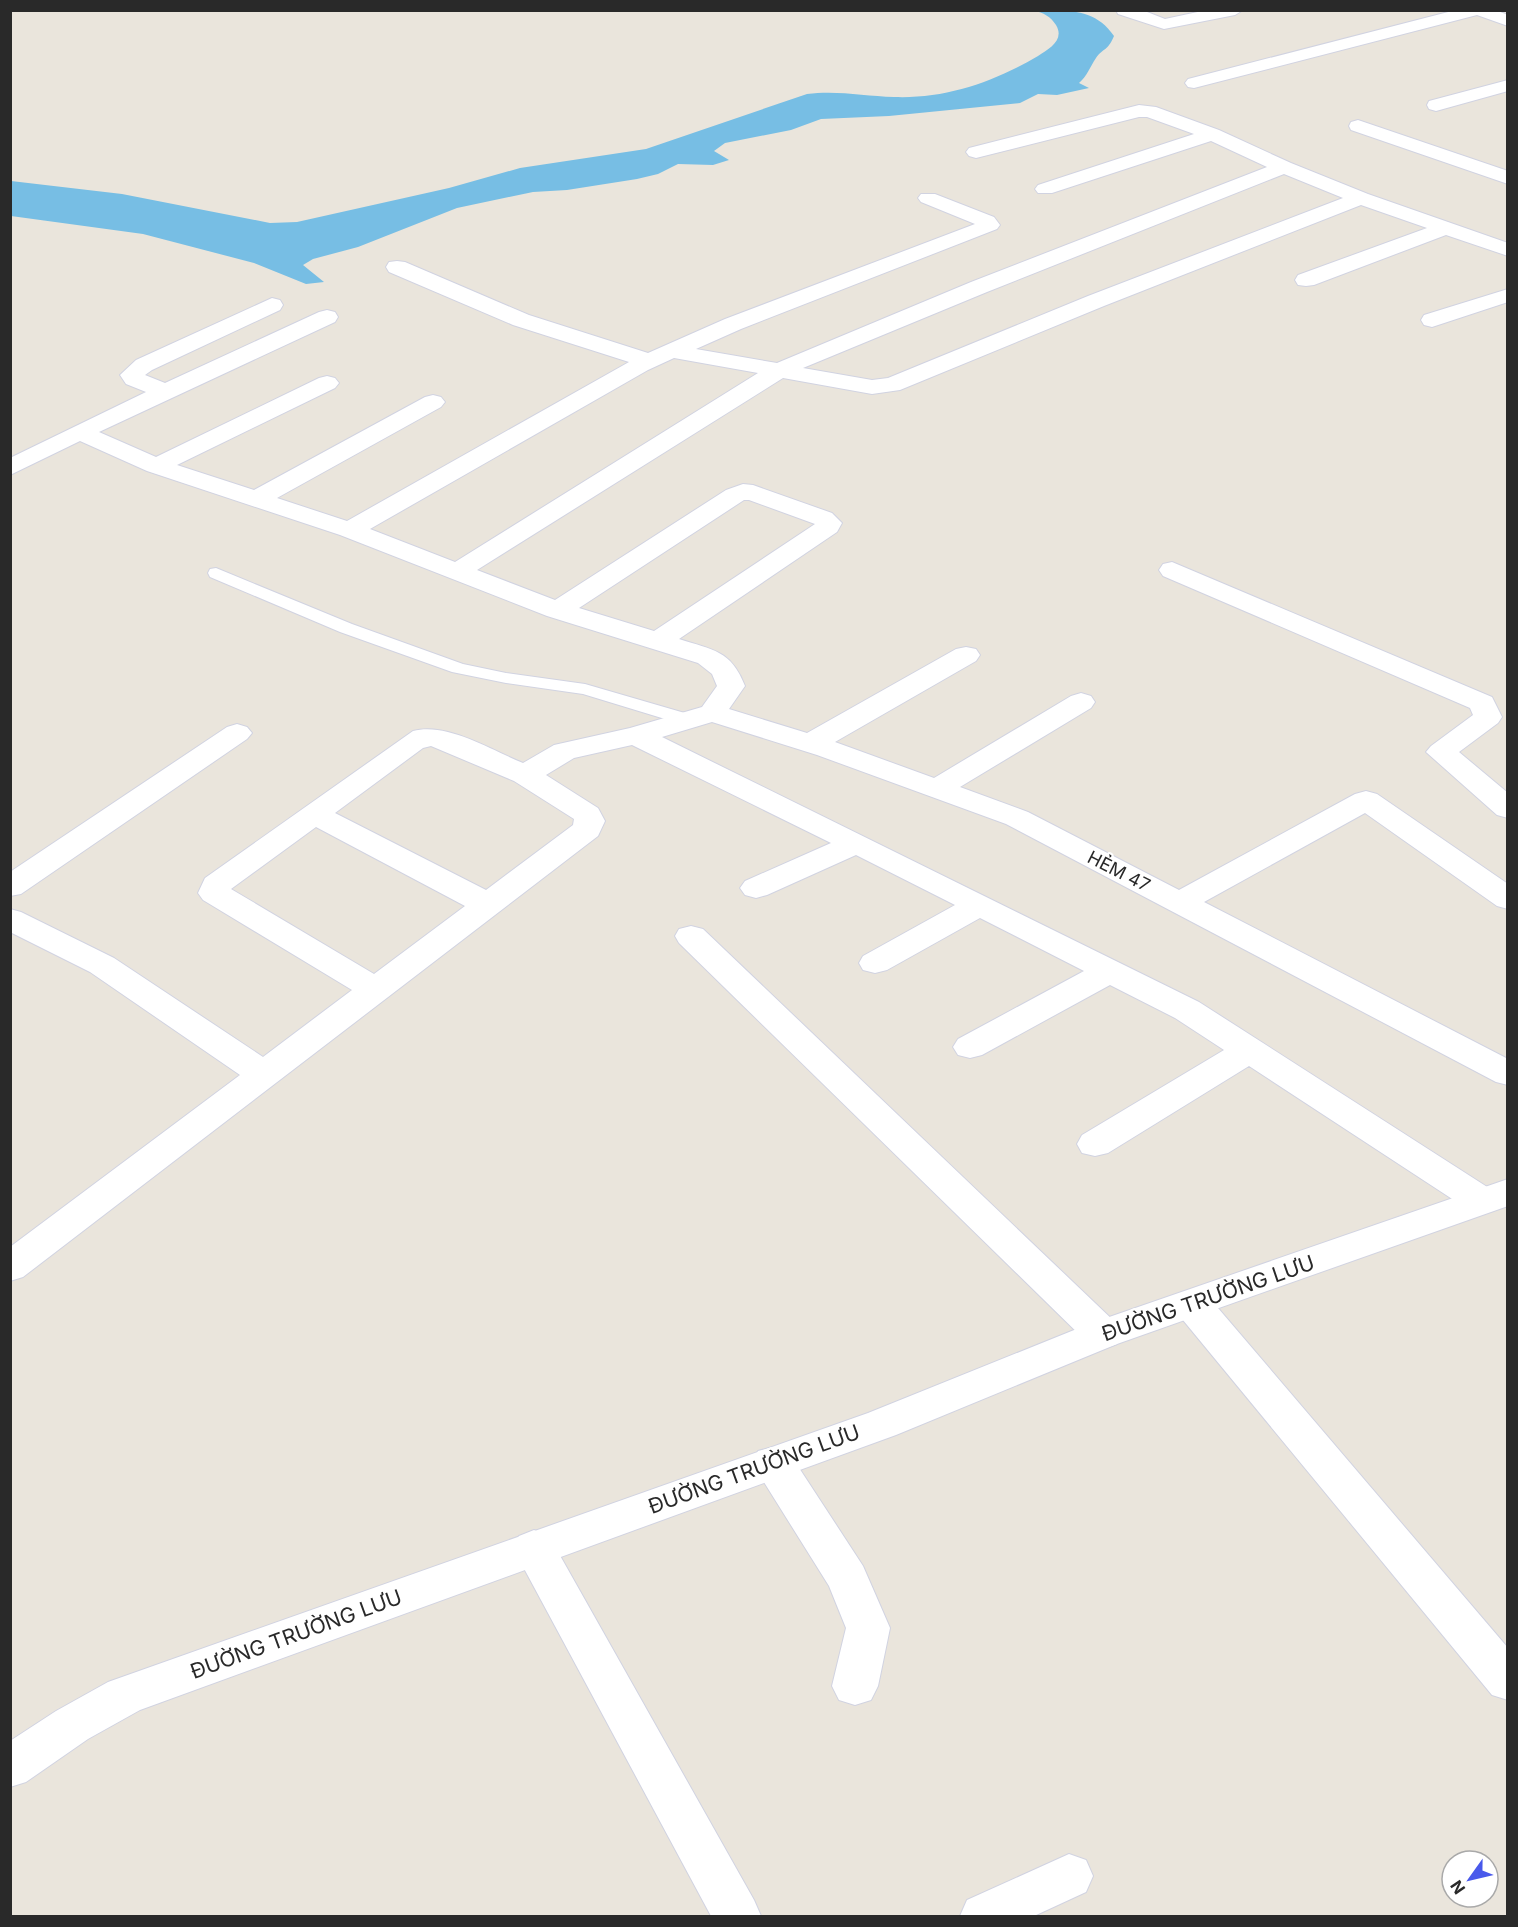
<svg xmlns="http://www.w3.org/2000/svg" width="1518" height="1927" font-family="Inter,sans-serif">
<rect width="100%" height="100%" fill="#eae5dc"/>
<path fill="#77bee4" d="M1034 11C1064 10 1095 7 1114 36 1108 51 1103 48 1096 58 1090 67 1087 76 1079 83L1089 88 1057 95 1038 94 1020 103 889 116 821 119 791 130 725 143 714 151 729 160 713 165 678 164 658 174 637 179 567 190 533 192 457 208 358 247 313 259 303 265 324 282 306 284 254 263 143 234 11 216V181L122 194 270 223 297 222 449 188 520 168 646 149 807 94C836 90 865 96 894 97 945 99 994 82 1038 56 1049 49 1065 40 1056 25 1051 17 1043 12 1034 11Z"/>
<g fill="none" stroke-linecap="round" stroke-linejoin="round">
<g stroke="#d1d3e1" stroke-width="2">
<path id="service" d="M216 568 352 624 463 664 506 673 585 684 695 716 697 720 695 724 688 726 583 694 506 683 452 672 340 632 210 577 208 573 210 569Z"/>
</g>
<g stroke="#d1d3e1" stroke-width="2">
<path id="minor" d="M1116 10H1142L1165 19 1207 10H1243L1235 15 1164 29 1118 14Z
M1456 10H1495L1508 15V26L1477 15 1194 88 1188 87 1185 83 1188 79Z
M1508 80V91L1436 111 1429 109 1427 105 1429 101Z
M1139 105 1156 107 1219 130 1291 163 1368 194 1508 243V256L1446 235 1314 285 1306 286 1298 285 1295 280 1298 275 1427 228 1361 205 1104 306 900 390 872 394 783 378 477 570 555 600 726 490 743 484 753 485 832 513 842 523 837 532 679 639C713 650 731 650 745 686L729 709 807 733 956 649 966 647 976 649 980 655 976 661 835 742 934 778 1071 696 1081 693 1091 696 1095 702 1091 708 960 787 1028 812 1179 890 1355 794 1366 791 1377 794 1508 884V909L1497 906 1365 813 1204 902 1508 1059V1085L1496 1082 1006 824 817 755 712 722 662 737 1199 1002 1495 1192 1501 1201 1495 1210 1482 1214 1469 1210 1249 1066 1108 1153 1095 1156 1082 1153 1077 1144 1082 1135 1224 1050 1175 1018 1110 985 982 1055 970 1058 958 1055 953 1047 958 1039 1084 971 980 918 887 970 875 973 863 970 859 963 863 956 955 905 856 855 767 895 756 898 745 895 740 888 745 881 831 843 632 745 574 758 546 775 598 808 605 821 598 836 23 1277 10 1281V1247L240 1075 90 972 10 932V909L21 912 114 958 263 1057 352 990 203 900 198 893 205 878 413 731C447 722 491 750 523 763L554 745 630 728 702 707 717 686 712 674 698 663 547 616 340 535 147 471 80 441 10 475V458L146 392 126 384 120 375 136 360 272 298 280 300 283 305 280 310 152 370 145 375 165 383 319 312 327 310 335 312 338 317 335 322 99 432 156 457 319 378 327 376 335 378 339 383 335 388 177 465 254 490 425 397 433 395 441 397 445 402 441 407 277 498 347 521 629 362 513 325 389 272 386 267 389 262 397 261 405 262 529 315 648 353 725 319 975 224 921 202 918 198 921 194H935L994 217 1000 225 997 229 741 329 696 349 777 363 971 282 1267 167 1211 141 1052 193H1038L1035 189 1038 185 1194 134 1147 117H1139L976 158 969 156 966 152 969 148ZM1284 174 1343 198 1088 296 888 378 872 380 803 368 987 292ZM674 358 758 373 455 562 370 529 648 370ZM744 500H749L815 524 654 631 579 608ZM431 746 514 781 574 819 573 825 486 890 335 813 423 748ZM316 827 465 906 374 974 231 889Z
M1358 120 1508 171V184L1351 130 1349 126 1351 122Z
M1508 289V302L1432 327 1424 325 1421 320 1424 315Z
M1172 562 1492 697 1502 717 1498 723 1459 752 1508 793V818L1497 815 1426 752 1431 746 1473 715 1470 708 1163 576 1159 570 1163 564Z
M237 724 247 727 252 733 247 739 21 894 10 896V872L227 727Z
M691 926 703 929 1117 1324 1123 1334 1117 1344 1103 1349 1089 1344 679 943 675 936 679 929Z
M1192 1290 1206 1294 1508 1648V1700L1492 1695 1178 1314 1173 1304 1178 1294Z
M773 1447 788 1451 863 1566 890 1628 878 1686 871 1700 855 1705 839 1700 832 1686 846 1628 829 1586 752 1463 758 1451Z
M534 1530 549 1536 754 1900 761 1916H711L513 1548 519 1536Z
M1069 1854 1086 1860 1093 1876 1086 1892 1034 1916H960L967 1900Z"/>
</g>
<g stroke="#d1d3e1" stroke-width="2">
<path id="tertiary" d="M1508 1179V1206L1117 1344 896 1435 140 1710 88 1739 26 1782 10 1787V1741L56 1711 108 1682 868 1413 1089 1324Z"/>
</g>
<use href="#service" fill="#fff" fill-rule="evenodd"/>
<use href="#minor" fill="#fff" fill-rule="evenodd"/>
<use href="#tertiary" fill="#fff" fill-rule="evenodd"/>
</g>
<g text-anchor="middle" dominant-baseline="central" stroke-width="4.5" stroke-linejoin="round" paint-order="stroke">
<g font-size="18" fill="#292929" stroke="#fff">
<text transform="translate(1119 871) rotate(27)">HẺM 47</text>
</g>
<g font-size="21" fill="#292929" stroke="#fff">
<text transform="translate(1208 1298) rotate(-19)">ĐƯỜNG TRƯỜNG LƯU</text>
<text transform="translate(754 1469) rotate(-20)">ĐƯỜNG TRƯỜNG LƯU</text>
<text transform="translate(296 1634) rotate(-20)">ĐƯỜNG TRƯỜNG LƯU</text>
</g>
</g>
<rect width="1518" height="1927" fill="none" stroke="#292929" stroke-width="24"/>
<g transform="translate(1470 1879) rotate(236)"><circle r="28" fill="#ffffff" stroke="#a9a9a9" stroke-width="1.5"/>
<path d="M0-4.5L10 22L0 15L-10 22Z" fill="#4959eb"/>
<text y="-9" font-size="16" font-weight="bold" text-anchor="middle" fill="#292929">N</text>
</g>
</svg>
